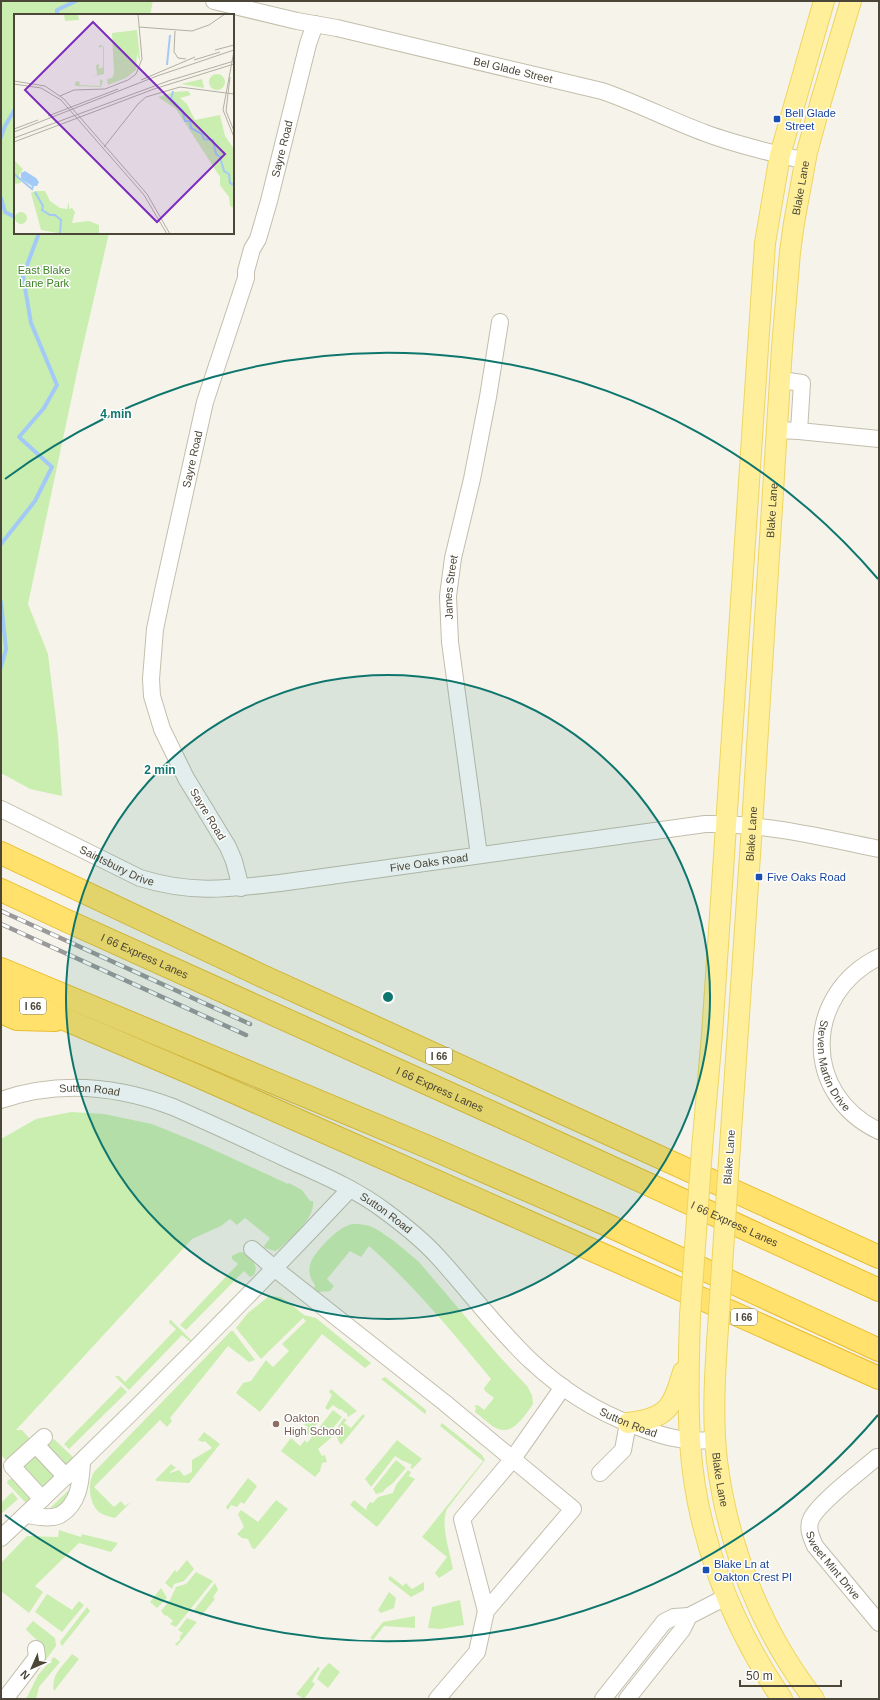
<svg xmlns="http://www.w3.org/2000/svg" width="880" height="1700" font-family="Helvetica,sans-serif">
<rect width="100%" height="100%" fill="#f6f4ea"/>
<path fill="#caedb0" d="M1 1H153L150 15H15V233H109L79 363 28 604 48 654 58 736 62 796 30 789 1 773Z
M71 1112 104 1114 152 1124 201 1144 288 1184 289 1183 302 1190 310 1201H313C315 1219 291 1237 279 1249L275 1251 265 1248 264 1246 270 1238 245 1218 237 1225 230 1219 221 1226 192 1239 16 1430H22L30 1439 6 1460 1 1455V1139L36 1119Z
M352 1224H359L370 1226 378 1230 394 1241 419 1262 499 1356 527 1386 532 1395 533 1404C525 1415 514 1435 498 1429 490 1426 482 1417 475 1412L476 1408 474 1406 478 1405 484 1410 494 1398 485 1391 484 1388 491 1379C452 1332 415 1286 369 1246L361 1257 350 1251 327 1279 334 1286 330 1291 318 1292 314 1288 315 1285C303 1269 312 1257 324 1244 333 1235 339 1228 352 1224Z
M240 1252 246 1253 253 1259 256 1269 254 1275 250 1277 244 1271 186 1330 180 1325 238 1264 232 1259V1256Z
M269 1296 280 1297 287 1301 304 1315 316 1318 371 1363 365 1368 322 1334 260 1412 236 1393 243 1383 251 1381 266 1360 273 1367 289 1351 282 1344 306 1321 303 1318 261 1359 236 1328 248 1313Z
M170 1319 192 1341H189L182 1335 129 1390 115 1376H119L125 1382 176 1329 169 1323Z
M231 1331H233L255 1360 249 1362 228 1346 170 1418 172 1421 167 1427 160 1420 94 1487 114 1507 121 1501 125 1506 132 1501 115 1518C110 1517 104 1515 100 1513 89 1505 87 1483 94 1472Z
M385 1377 426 1410V1413L425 1414 381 1379Z
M121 1386 127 1392 69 1449 64 1444Z
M331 1389 357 1411 348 1417 346 1412 345 1413 341 1409 340 1410 333 1405 328 1410 325 1408 332 1395 329 1392Z
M333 1410 342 1417 333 1428V1436L318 1449 322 1456 325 1455 327 1462 322 1463 320 1471 315 1477 281 1451 291 1438 300 1446 305 1440 307 1443Z
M363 1414 365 1416 341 1445C333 1433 336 1429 344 1418L347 1420 344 1423 351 1428Z
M317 1416 321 1419 308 1435 305 1431 308 1427 302 1423 308 1417 313 1420Z
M442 1423 482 1455 485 1460 447 1509C440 1524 450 1552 453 1569L439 1578 435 1573 447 1557 422 1537 483 1461 440 1426Z
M204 1432 220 1444 189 1483 156 1481V1479L171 1464 176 1468 170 1472V1473L179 1470 184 1476 192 1472V1460L212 1448 205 1441 202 1442 198 1440Z
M54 1439 74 1458 67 1467 47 1446Z
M397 1440 422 1459 412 1469 410 1467 412 1465 404 1461H403L395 1456 371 1487 365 1479Z
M36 1456 57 1475 44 1489 23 1468 24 1465Z
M396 1460 406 1468 393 1483 385 1489 383 1492 376 1494 373 1489Z
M408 1470 411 1472 409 1476 415 1479 377 1527 350 1505 354 1500 366 1510 367 1509 366 1508 370 1502 373 1503 378 1497 393 1493 396 1485Z
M13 1478 33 1496 27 1504 7 1483 8 1480Z
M248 1478 257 1486 244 1504 241 1502 237 1507 231 1505 228 1510 226 1507Z
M74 1486 60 1508 47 1511 72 1487Z
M12 1492 18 1499 1 1514V1503Z
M276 1500 288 1509 255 1549 252 1548 248 1539 242 1538 237 1534 244 1527 238 1514 241 1510 258 1522Z
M59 1530 81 1537 82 1534 118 1543 111 1552 79 1543 35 1586 43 1592 29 1613 1 1591V1563L27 1536 58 1537Z
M187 1560 194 1569 184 1581 174 1584 172 1589 165 1583 175 1570 177 1572Z
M196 1572 213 1581 176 1627 170 1624 173 1621 166 1615 165 1616 161 1611 170 1600 176 1587 186 1584Z
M390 1576 403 1586 406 1583 412 1589 424 1582V1590L411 1597 388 1579Z
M215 1583 218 1590 213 1597 215 1599 201 1616 194 1610Z
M161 1588 167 1598 157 1608 150 1602Z
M389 1592 396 1598 394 1608 381 1613 378 1610Z
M47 1594 72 1610 79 1601 84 1605 62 1632 35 1612Z
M460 1600 464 1625 440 1629 428 1628 432 1607Z
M87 1607 90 1611 62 1646 60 1642Z
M415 1616V1628L384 1626 373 1640 370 1638 383 1622Z
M187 1618 197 1622 177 1646 175 1644 180 1640V1636L183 1633 178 1630Z
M33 1621 55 1638 56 1646 42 1665C53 1645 34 1641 26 1629Z
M72 1654 79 1659 54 1691C50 1675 63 1666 72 1654Z
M54 1657 60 1662 39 1687 36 1699H26L38 1675Z
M329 1663 340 1672 328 1688 317 1679 322 1670Z
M318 1667 320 1668 312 1681 315 1684 304 1699 296 1694Z"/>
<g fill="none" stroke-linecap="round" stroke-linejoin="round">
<path stroke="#a3caf7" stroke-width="4" d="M57 15V10L76 1
M1 137 5 126 15 109
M1 198 5 212 15 217
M1 544 35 501 52 467 19 437 44 408 57 385 31 323 23 276 39 233
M1 602 6 649 1 667"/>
<g stroke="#c3beac" stroke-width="18">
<g id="minor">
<path id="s1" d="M214 1 297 21 337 28 602 91C637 103 670 120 705 133 737 145 772 153 806 161"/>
<path d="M778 430 799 431 802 383 781 380"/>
<path d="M799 431 879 439"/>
<path id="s2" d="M1 809 140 878C192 894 227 889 280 883L705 824C764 823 821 837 879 849"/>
<path id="s3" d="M479 855 450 642 448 596 453 558 472 479 488 397 500 322"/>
<path id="s4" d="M241 888 234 861 228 847 186 778 162 729 152 696 151 679 155 629 163 591 205 402 246 278V271L252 249 258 239 269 201 308 44 315 24"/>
<path id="s5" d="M879 957C803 994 802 1095 879 1131"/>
<path id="s6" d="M1 1100C59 1080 117 1086 173 1107 212 1124 251 1142 289 1160 322 1175 356 1189 385 1211 404 1225 423 1240 439 1258 470 1292 497 1329 531 1361 560 1388 595 1411 633 1425 651 1432 670 1439 689 1440 698 1441 707 1440 716 1440"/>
<path d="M252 1249 274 1268 445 1403 573 1509 486 1611 477 1652 437 1699"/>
<path d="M36 1445 66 1477"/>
<path id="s7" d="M877 1457C861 1471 819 1502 811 1519 807 1528 811 1537 815 1546L879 1623"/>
<path d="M600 1473 623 1450 628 1423"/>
<path d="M42 1499 12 1466 44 1437"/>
<path d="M26 1515C36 1516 50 1520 60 1515 79 1504 81 1482 82 1462"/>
<path d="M1 1538C121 1425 237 1309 350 1189"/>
<path d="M486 1611 462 1519 512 1460 563 1387"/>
<path d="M5 1699 37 1657 36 1649"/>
<path d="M603 1699 664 1622 674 1617 689 1616"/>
<path d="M627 1699 682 1630 689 1616 726 1597"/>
</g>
</g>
<g stroke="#eed560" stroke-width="22">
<g id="major">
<path d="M702 1149 712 1035 765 243 780 155 824 1"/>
<path id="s8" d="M729 1161 752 826 782 348 790 252 794 223 807 152 821 101 851 1"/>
<path d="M690 1316C689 1357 687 1398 690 1440 695 1532 730 1623 782 1699"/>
<path id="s9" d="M718 1328C715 1372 712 1417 717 1461 728 1547 761 1631 814 1699"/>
<path d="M628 1423C667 1418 672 1409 683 1372"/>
</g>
</g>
<g stroke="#eabd30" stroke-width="24">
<g id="highway">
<path d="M1 853 260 975 879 1257"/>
<path id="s10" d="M1 890 65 920 497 1115 879 1290"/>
<path d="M1 969 433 1149 605 1224 879 1350"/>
<path d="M1 992 193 1074 608 1257 879 1378"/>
<path d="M1 1012 17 1019 55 1020"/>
</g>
</g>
<use href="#minor" stroke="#fff" stroke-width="16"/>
<use href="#major" stroke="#ffef9a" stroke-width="20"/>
<use href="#highway" stroke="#ffe16c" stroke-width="22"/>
<g stroke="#999" stroke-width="4.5">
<path id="rail" d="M1 911 250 1024
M1 924 246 1035"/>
</g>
<use href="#rail" stroke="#fff" stroke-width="3" stroke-dasharray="9" stroke-linecap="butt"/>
<g stroke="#eed560" stroke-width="22" stroke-linecap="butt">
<path id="major-bridge" d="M690 1316 702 1149
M718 1328 729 1161"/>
</g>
<use href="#major-bridge" stroke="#ffef9a" stroke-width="20"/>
</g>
<circle cx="388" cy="997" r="322" fill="#0f766e" fill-opacity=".12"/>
<g fill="none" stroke="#0f766e" stroke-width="2">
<circle cx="388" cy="997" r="322"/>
<path d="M878 1415A644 644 0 0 1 5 1515M5 479A644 644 0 0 1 878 579"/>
</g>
<g fill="#1a4fb4" stroke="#fff" stroke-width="1.5">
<rect x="773" y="115" width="8" height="8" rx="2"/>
<rect x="755" y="873" width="8" height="8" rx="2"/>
<rect x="702" y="1566" width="8" height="8" rx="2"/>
</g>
<circle fill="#8d6e63" stroke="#fff" stroke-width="1.5" cx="276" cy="1424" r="4"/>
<g text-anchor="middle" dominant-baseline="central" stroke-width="3" stroke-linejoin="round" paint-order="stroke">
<g fill="#fff" stroke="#817e73" stroke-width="1">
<rect x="20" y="998" width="26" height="16" rx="3"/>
<rect x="426" y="1048" width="26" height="16" rx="3"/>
<rect x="731" y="1309" width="26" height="16" rx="3"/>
</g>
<g font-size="10" font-weight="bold" fill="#4b4637">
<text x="33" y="1006">I 66</text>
<text x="439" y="1056">I 66</text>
<text x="744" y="1317">I 66</text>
</g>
<g font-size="11" fill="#4b4637" stroke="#fff">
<text stroke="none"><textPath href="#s1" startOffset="307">Bel Glade Street</textPath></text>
<text stroke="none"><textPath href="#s4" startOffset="778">Sayre Road</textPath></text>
<text stroke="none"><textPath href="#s8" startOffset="976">Blake Lane</textPath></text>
<text stroke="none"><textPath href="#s4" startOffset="454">Sayre Road</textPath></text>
<text stroke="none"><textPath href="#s8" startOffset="652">Blake Lane</textPath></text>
<text stroke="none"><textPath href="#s3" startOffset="270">James Street</textPath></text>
<text transform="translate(208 814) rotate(59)">Sayre Road</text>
<text stroke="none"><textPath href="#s8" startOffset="328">Blake Lane</textPath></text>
<text stroke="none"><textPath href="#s2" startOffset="447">Five Oaks Road</textPath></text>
<text stroke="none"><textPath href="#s2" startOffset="129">Saintsbury Drive</textPath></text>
<text stroke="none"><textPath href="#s10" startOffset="158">I 66 Express Lanes</textPath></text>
<text stroke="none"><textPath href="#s5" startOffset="134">Steven Martin Drive</textPath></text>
<text stroke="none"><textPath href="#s10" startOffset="482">I 66 Express Lanes</textPath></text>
<text stroke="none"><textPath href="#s6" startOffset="90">Sutton Road</textPath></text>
<text transform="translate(729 1157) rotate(-86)">Blake Lane</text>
<text stroke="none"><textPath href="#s6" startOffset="414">Sutton Road</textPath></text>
<text stroke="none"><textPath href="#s10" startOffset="806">I 66 Express Lanes</textPath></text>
<text stroke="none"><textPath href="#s6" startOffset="738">Sutton Road</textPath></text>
<text stroke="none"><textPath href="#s9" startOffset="152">Blake Lane</textPath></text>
<text stroke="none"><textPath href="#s7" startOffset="145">Sweet Mint Drive</textPath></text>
</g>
<g font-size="11" fill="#164399" stroke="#fff" text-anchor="start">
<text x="785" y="113">Bell Glade<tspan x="785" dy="13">Street</tspan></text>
<text x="767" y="877">Five Oaks Road</text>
<text x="714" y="1564">Blake Ln at<tspan x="714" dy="13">Oakton Crest Pl</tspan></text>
</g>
<g font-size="11" fill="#3c8324" stroke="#fff">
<text x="44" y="270">East Blake<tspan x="44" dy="13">Lane Park</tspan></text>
</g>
<g font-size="11" fill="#785e54" stroke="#fff" text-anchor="start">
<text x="284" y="1418">Oakton<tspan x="284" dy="13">High School</tspan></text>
</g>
</g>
<g transform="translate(14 14)">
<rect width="220" height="220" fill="#f6f4ea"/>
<path d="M50 0H64L65 6 51 7ZM123 16 126 45V48L123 40 122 56 112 64 94 71 93 65 98 64 100 59 98 19ZM85 31H88L90 33V60L77 63 83 61 82 51 85 50V55L89 53V32L85 34ZM195 68a8 8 0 1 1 16 0a8 8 0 1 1-16 0ZM86 65 89 67 87 73 61 72V68L65 67 66 71 86 72ZM188 65 190 74 167 70ZM174 77 177 81 166 84 173 90 181 106 206 101 211 122 220 135V194L216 192 215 183 206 171V163L162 95 144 83 160 78ZM0 146 9 155 5 161 7 169 0 170ZM21 177H31L36 187 46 194 53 195 55 188V195L58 194 61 198 58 209 75 207 85 211V220H49L27 216 17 179ZM1 204a6 6 0 1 1 12 0a6 6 0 1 1-12 0Z" fill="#caedb0"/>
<path d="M11 157 22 164 25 168 23 172H18L7 165V159Z" fill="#a3caf7"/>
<path fill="none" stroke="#a3caf7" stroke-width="2" d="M153 51 156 21M159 77 157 85 169 97 171 107H176L177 114 188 120 190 125 199 126 202 140 206 143 210 157 215 160 216 169 220 171M0 160 18 175 19 172M21 178 29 192 28 196 36 201H41L47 206 46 220"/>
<path fill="none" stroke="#b2aea2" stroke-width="1" d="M125 13 178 17 195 11 211 0M161 17 160 38 164 44 172 45M201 36 220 31M220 37 209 96 220 123M180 46 206 38M216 63 212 97 220 117M127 66 181 43M0 67 31 72 50 85 133 180 156 220M0 70 27 74 47 86 130 181 153 220M46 82 60 76 91 75 114 66 122 60 128 45 124 0M34 102 104 75M0 115 24 106M0 118 143 62 220 36M0 124 154 67 220 47M0 128 140 75 220 50M90 133 124 90 132 83 166 73 220 80"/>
<path fill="#7b2cbf" fill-opacity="0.15" stroke="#7b2cbf" stroke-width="2" d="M79 8 211 140 143 208 11 76Z"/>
<rect width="220" height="220" fill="none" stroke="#4b4637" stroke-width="2"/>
</g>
<circle cx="388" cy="997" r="6" fill="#0f766e" stroke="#fff" stroke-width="2"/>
<g font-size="12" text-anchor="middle" font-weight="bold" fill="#0f766e" stroke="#fff" stroke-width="3" stroke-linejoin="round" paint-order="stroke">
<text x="116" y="418">4 min</text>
<text x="160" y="774">2 min</text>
</g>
<rect width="880" height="1700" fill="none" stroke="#4b4637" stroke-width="4"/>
<g transform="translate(32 1668) rotate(225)" stroke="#ffffff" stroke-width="3" paint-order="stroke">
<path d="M0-3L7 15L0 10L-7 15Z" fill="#4b4637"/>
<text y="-6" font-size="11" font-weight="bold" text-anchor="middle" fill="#4b4637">N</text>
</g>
<path d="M740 1680v6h101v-6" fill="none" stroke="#4b4637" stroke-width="2"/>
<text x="746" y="1680" font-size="12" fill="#4b4637" stroke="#ffffff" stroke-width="3" paint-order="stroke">50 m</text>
</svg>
